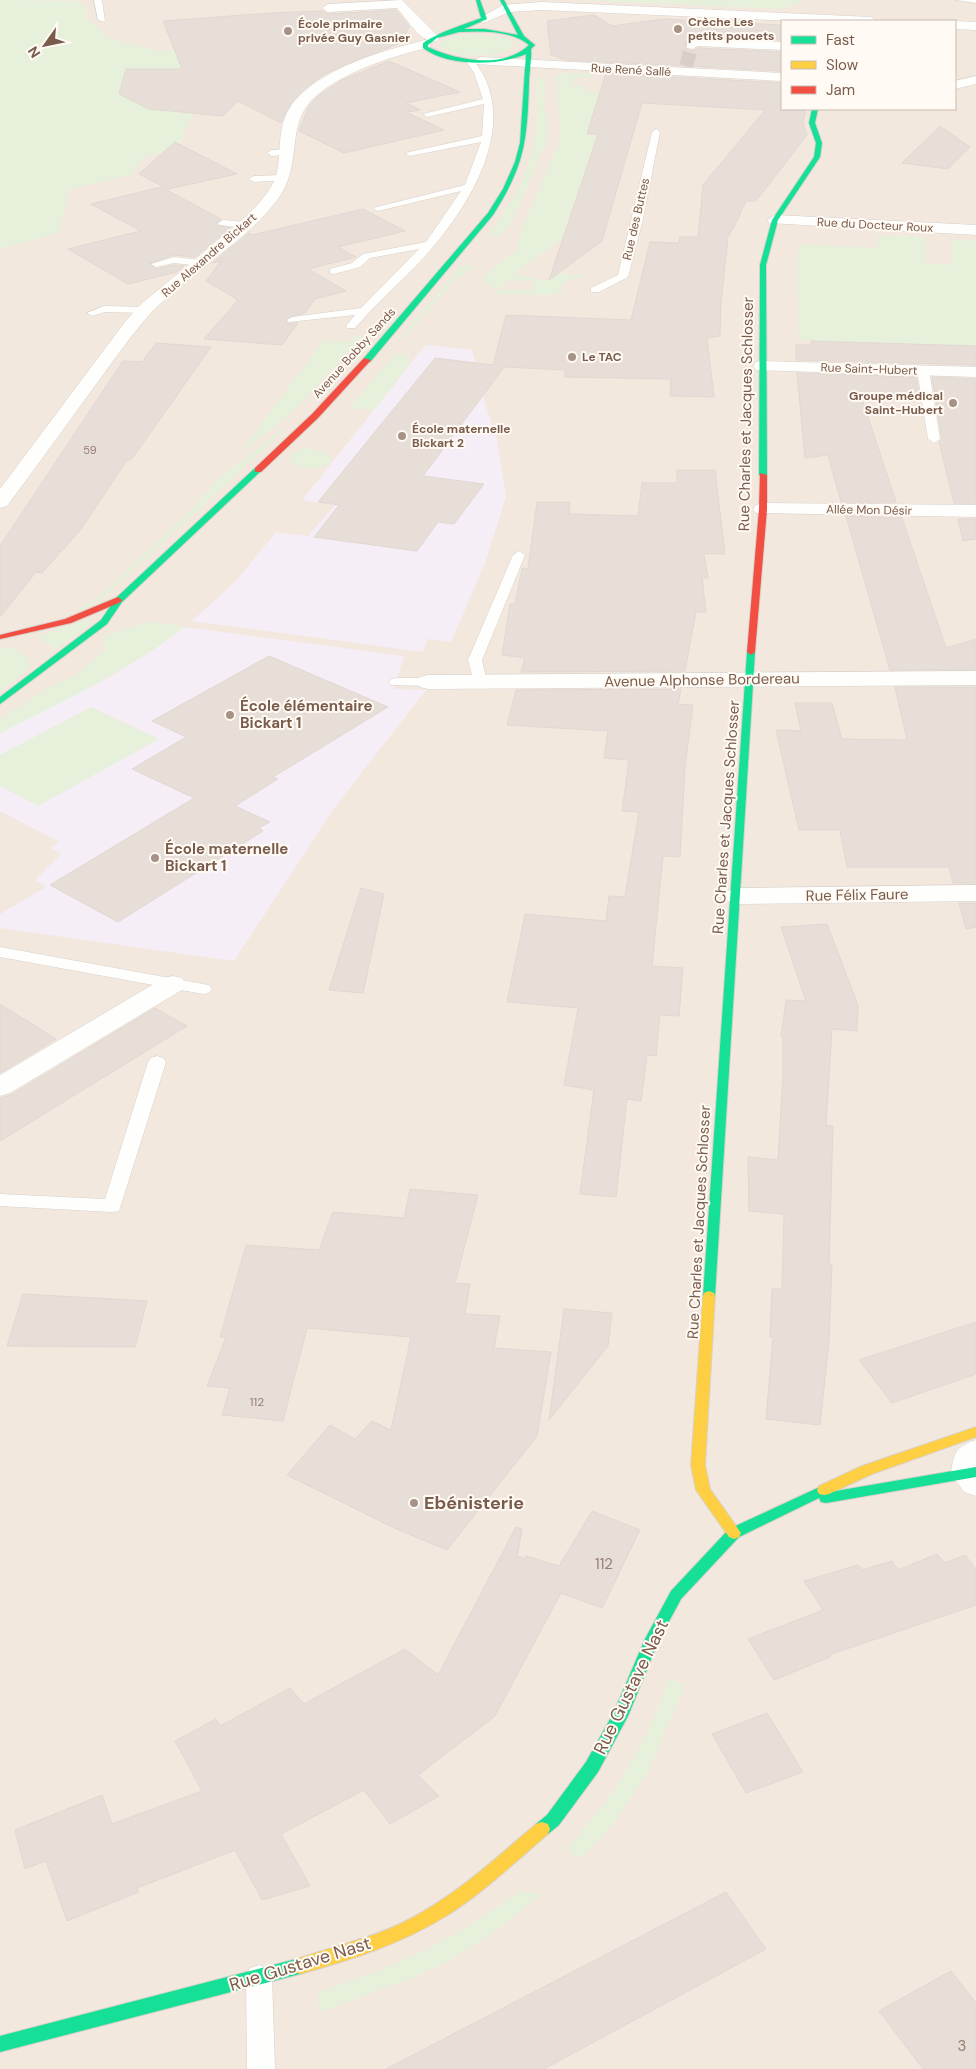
<svg xmlns="http://www.w3.org/2000/svg" width="976" height="2069" font-family="'DM Sans',sans-serif">
<rect width="100%" height="100%" fill="#f9f5f0"/>
<path fill="#f2e8de" fill-rule="evenodd" d="M0 0H976V2069H0ZM782 21H955V109H782Z"/>
<path fill="#f6eef6" d="M428 345 472 350 484 400 497 440 506 497 485 563 451 642 428 639 423 652 192 621 236 581 276 532 308 536 335 505 302 500 424 347Z
M184 627 404 656 394 689 426 690 334 808 234 961 0 928V914L46 887 35 880 61 854 50 848 60 842 0 811V733L113 675 159 646Z"/>
<path fill="#e7f0db" d="M0 0 76 1 86 8 87 19 110 38 158 51 205 50 197 106 177 150 143 157 132 175 70 189 59 233 0 249Z
M575 0H800L805 1 782 9Z
M477 34 507 38 514 45C503 59 453 59 440 46L443 41 456 36Z
M563 73 592 74 590 78 575 77 572 85 586 86 584 91 610 93 632 90 596 104 587 134H598L564 238 513 274 548 281 559 273 588 276 566 281 561 287 563 292H557L555 295 501 294 495 292V290H534V281L506 280 503 288C496 288 484 285 483 277L517 250 521 231 561 139 556 76Z
M538 77 545 79 544 108 549 128 547 139 511 225 498 237 488 236C525 186 543 143 536 80Z
M878 235 925 237V263L953 265 952 239 976 241V346L799 340 797 257 799 248 804 244 878 248Z
M462 265 474 266 466 274 457 277 405 337 399 339Z
M354 335 363 336 311 392 306 393 309 394 294 411 246 449 243 448 324 340 349 342Z
M395 353C403 354 407 354 411 361L409 365 374 410 353 408 352 405Z
M282 430H285L104 597 82 610 78 609 93 601 110 586 195 506 218 479Z
M304 448 324 451 333 461C320 470 301 471 289 460L291 454Z
M86 620 93 622 55 649 39 637 41 635Z
M151 621 184 627C128 672 63 701 0 733V719L46 689 76 675 107 648 103 641 105 636Z
M0 647C13 648 30 651 30 667L0 692Z
M91 707 159 739 38 806 0 786V755Z
M669 1679 685 1684 684 1687 649 1770 617 1819 585 1855 581 1858 573 1855 567 1848C617 1793 644 1748 669 1679Z
M520 1891 542 1894 489 1936 448 1961 415 1977 326 2010 322 2011 319 2008 318 1992C396 1967 454 1940 520 1891Z"/>
<path fill="#e6ded7" stroke="#e2d8d2" d="M396 10 409 26 403 42 344 65 323 75 306 88 292 102 281 123 238 101 223 116 149 109 119 94 126 69H182L163 21 271 13 322 11 328 14Z
M594 15 612 26 665 19 782 25V40L693 36 685 42 686 49 692 51 698 48 782 52V71L566 60 551 55 547 21Z
M389 61 460 92 406 103 420 110 406 112 444 130 344 153 299 131 308 108 317 97 342 80Z
M606 73 782 83V109H806L803 123 807 135 756 201H746L733 229 726 239H728L721 302 720 336 707 338 714 397 670 396 671 379 565 377V370L504 367 423 476 484 484 454 524 438 522 417 551 314 537 339 505 318 502 435 358 493 365 506 315 631 320 650 242 679 243 680 237H698L703 185 765 110 642 103 602 241 549 280 598 134H587Z
M940 126 970 147 948 169 902 163Z
M175 142 237 174 168 189 139 174Z
M161 187 221 219 216 223 219 226 230 228 195 257 173 255 149 263 156 269 174 265 184 266 177 272 128 284 68 249 141 231 91 204Z
M363 209 405 231 338 247 356 257 308 269 346 291 315 299 305 313 286 318 287 324 298 323 282 345 204 339 238 300 206 281 221 261 212 263 249 233 252 235Z
M811 341 976 346V365L796 360V345H811Z
M156 343 211 347 131 460H127L82 528 42 573 36 572 0 617V546L123 361 142 362Z
M797 373 916 377 920 401 862 399 896 502H841L828 455 805 458Z
M932 377 976 379V503H954L939 442 942 439Z
M677 470H715L725 554H704L708 578H702L706 612H696L685 671 521 672 525 658 502 655 510 604H515L522 568 528 569 537 502H570L569 514 638 516 642 483H677Z
M846 516 902 518 946 648 976 639V669L890 670Z
M958 519H976V539L963 541Z
M269 656 388 707 273 777 278 779 235 806 270 822 259 828 263 831 118 922 50 885 194 798 132 769 186 737 152 721Z
M895 687H976V883H953L949 867H847L840 830H799L776 730 801 731 795 703H832L842 739 907 740Z
M681 689 678 704 693 705 685 767 680 857 663 856 652 966 683 968 679 1016 660 1015 656 1056 647 1055 641 1101 627 1099 616 1197 580 1194 594 1090 564 1085 578 1008 507 1002 525 914 606 921 609 896 625 897 639 812 622 811 629 760 604 758 608 731 507 725 516 690Z
M361 888 384 894 363 993 329 990Z
M959 903H976V927L966 929Z
M827 924 858 1005 857 1031 832 1029 826 1125 833 1126 829 1264H832L829 1341 820 1425 766 1419 773 1337H770L772 1289H782L784 1214 749 1211 748 1157 778 1160 783 1074V1037H781L786 1000 806 1001 781 927Z
M0 1004 56 1039 0 1073Z
M155 1008 187 1026 0 1141V1098L11 1095Z
M410 1189 478 1195 455 1283 470 1284 465 1314 500 1316 494 1348 551 1352 537 1436 447 1550 392 1527 287 1475 330 1425 355 1439 372 1421 391 1430 411 1337 307 1328 283 1421 222 1415 230 1388 207 1386 226 1337H220L246 1245 319 1250 333 1212 404 1218Z
M23 1294 147 1301 135 1347 7 1346Z
M564 1309 612 1313 608 1346 549 1420Z
M976 1322V1374L892 1403 859 1360Z
M592 1511 640 1530 602 1608 561 1593 495 1716 418 1775 439 1796 390 1824 364 1790 281 1834 310 1886 262 1900 235 1850 137 1888 139 1892 67 1921 46 1861 25 1869 15 1830 102 1795 112 1824 202 1791 175 1741 216 1719 220 1726 290 1688 304 1704 405 1649 438 1675 516 1527 522 1529 517 1558 519 1556 525 1559 526 1556 559 1566Z
M937 1554 945 1563 965 1555 976 1569V1605L829 1655 830 1657 774 1680 748 1639 823 1610 804 1581 858 1565 862 1570 892 1561 898 1570Z
M767 1713 803 1772 746 1793 712 1734Z
M726 1892 766 1949 544 2069H386Z
M951 1971 976 2003V2069H923L879 2011Z"/>
<g fill="none" stroke-linecap="round" stroke-linejoin="round">
<path stroke="#d9cfc7" stroke-width="14" stroke-dasharray="14 7" stroke-linecap="butt" d="M686 66 692 45"/>
<g stroke="#d7d1cb" stroke-width="1">
<path id="lane" d="M94 0H102L105 22 98 20Z
M956 0H976V3Z
M467 59 475 62C520 121 473 200 432 248 408 276 379 300 355 328H347L346 326 355 315 288 322 287 320 292 317 361 308 419 249 370 258 360 267 334 274 330 273V269L352 263 363 254 426 242 461 191 378 211 373 208 465 185 481 142 410 156 405 153 482 136 484 104 427 117 423 114 483 99 474 73 466 61Z
M656 129 660 132 643 219 628 277 599 292H591V288L618 275 652 132Z
M288 149 291 150V154L272 156 267 153 272 150Z
M283 175 286 176V180L254 182 249 179 254 176Z
M223 220 245 222 250 225 245 228 220 225 218 223Z
M174 257 201 260 206 263 201 266 174 263 156 267 151 264Z
M104 306 145 307 150 310 145 313 105 312 92 316 87 313Z
M923 367 929 370 940 439 934 443 928 439 917 370Z
M519 551 525 555 482 660 487 682 485 685H475L468 660 513 555Z
M396 678H428L435 682 428 686 391 685 389 682 391 679Z
M0 947 203 984 209 985 212 989 209 993 203 994 0 957Z
M157 1056 163 1058 166 1062 119 1211 112 1212 0 1206V1194L105 1199 148 1062 151 1058Z
M259 1965 268 1968 272 1977 275 2069H247L246 1977 250 1968Z"/>
</g>
<g stroke="#d7d1cb" stroke-width="1">
<path id="street" d="M402 0 437 35 439 38 437 41C421 45 407 18 397 8L328 12 322 8 328 4Z
M542 2 871 17 877 21H795L542 10 509 12 484 23 478 19 503 5Z
M955 21 976 22V30L955 29Z
M693 38 782 42V50L698 46 692 49 687 48V42Z
M425 40 431 44 430 47C391 57 347 70 316 96 284 123 304 164 278 199 243 245 188 273 149 315 129 338 112 363 94 387 65 427 36 467 7 506L0 508V489L125 322 139 306C165 284 192 263 218 240 236 225 256 210 269 190 284 169 276 143 284 120 301 73 381 51 425 40Z
M480 57 782 73V81L475 64 474 61Z
M976 76V84L955 89V81Z
M775 215 976 225V235L770 223 767 220Z
M762 361 976 367V377L756 370 753 366 756 362Z
M763 503 976 505V517L756 513 753 509 756 505Z
M976 671V685L428 689 420 687 417 682 420 677 428 675Z
M976 885V901L737 904 728 901 724 896 728 891 737 888Z
M173 976 182 978 186 984 182 990 10 1093 0 1096V1075L164 978Z
M976 1440V1496L964 1492 951 1474C953 1454 956 1446 976 1440Z"/>
</g>
<g stroke="#d9d2cb" stroke-width="2">
<path id="fast" d="M476 0H480L487 19 464 29H485L518 35 500 0H504L524 36 535 45 531 49C532 60 529 72 529 84 527 141 525 165 493 215L370 362H364V358L488 213 503 189 515 162 520 143 526 54C498 66 449 67 423 48V43C441 31 461 26 481 18ZM459 32C482 31 511 30 529 45 504 69 457 61 428 47V45L437 38Z
M812 109H818L815 123 822 143 820 157 778 220 766 265 767 475 763 477 759 475 760 265 772 220 814 157 816 143 809 123Z
M255 468 262 470 122 602 107 624 0 704V697L101 620 116 598Z
M751 649 755 652 715 1296 714 1299H704L703 1296 747 652Z
M976 1467V1477L826 1503 821 1502 819 1498 739 1537 681 1599 659 1640 628 1716 598 1772 559 1825 548 1834 542 1836 536 1834 534 1829 536 1824 547 1815 586 1762 613 1714 645 1639 671 1591 729 1529 824 1485 829 1486 830 1492Z
M300 1958 306 1960 308 1966 306 1972 300 1974 0 2052V2036Z"/>
</g>
<g stroke="#d9d2cb" stroke-width="2">
<path id="slow" d="M709 1291 714 1293 715 1296 705 1465 710 1489 741 1533 739 1537 734 1539 729 1537 696 1490 691 1465 703 1296 704 1293Z
M976 1427V1437L872 1474 829 1494 824 1495 819 1494 817 1490 819 1486 862 1466Z
M542 1822 548 1824 550 1829 548 1834C515 1862 483 1893 446 1916 401 1944 350 1960 300 1974L294 1972 292 1966 294 1960C330 1947 367 1940 402 1923 452 1899 494 1860 536 1824Z"/>
</g>
<g stroke="#d9d2cb" stroke-width="2">
<path id="jam" d="M364 358 371 360 318 418 261 472H255V468L312 414Z
M760 473 767 475V509L755 652 751 655 747 652 759 509Z
M118 597 122 600 121 602 71 623 0 639V635L65 619Z"/>
</g>
<use href="#lane" fill="#fefefd" fill-rule="evenodd"/>
<use href="#street" fill="#fefefd" fill-rule="evenodd"/>
<use href="#fast" fill="#16e098" fill-rule="evenodd"/>
<use href="#slow" fill="#ffcf43" fill-rule="evenodd"/>
<use href="#jam" fill="#f24e42" fill-rule="evenodd"/>
</g>
<g fill="#a69286" stroke="#fffaf3" stroke-width="2">
<circle cx="678" cy="29" r="5"/>
<circle cx="288" cy="31" r="5"/>
<circle cx="572" cy="357" r="5"/>
<circle cx="953" cy="403" r="5"/>
<circle cx="402" cy="436" r="5"/>
<circle cx="230" cy="715" r="5"/>
<circle cx="155" cy="858" r="5"/>
<circle cx="414" cy="1503" r="5"/>
</g>
<g text-anchor="middle" dominant-baseline="central" stroke-width="4" stroke-linejoin="round" paint-order="stroke">
<g font-size="11" fill="#977e72">
<text x="90" y="450">59</text>
</g>
<g font-size="12" font-weight="bold" fill="#7a5c4d" stroke="#fffaf3" text-anchor="start">
<text x="688" y="22">Crèche Les<tspan x="688" dy="14">petits poucets</tspan></text>
<text x="298" y="24">École primaire<tspan x="298" dy="14">privée Guy Gasnier</tspan></text>
<text x="582" y="357">Le TAC</text>
<text x="943" y="396" text-anchor="end">Groupe médical<tspan x="943" dy="14">Saint-Hubert</tspan></text>
<text x="412" y="429">École maternelle<tspan x="412" dy="14">Bickart 2</tspan></text>
</g>
<g font-size="12" fill="#7a5c4d" stroke="#fffaf3">
<text transform="translate(631 70) rotate(3)">Rue René Sallé</text>
<text transform="translate(636 219) rotate(-77)">Rue des Buttes</text>
<text transform="translate(875 225) rotate(3)">Rue du Docteur Roux</text>
<text transform="translate(209 255) rotate(-41)">Rue Alexandre Bickart</text>
<text transform="translate(354 353) rotate(-48)">Avenue Bobby Sands</text>
<text transform="translate(869 369) rotate(2)">Rue Saint-Hubert</text>
<text transform="translate(869 510) rotate(1)">Allée Mon Désir</text>
</g>
<g font-size="12" fill="#977e72">
<text x="257" y="1402">112</text>
</g>
<g font-size="15" fill="#7a5c4d" stroke="#fffaf3">
<text transform="translate(746 414) rotate(-89)">Rue Charles et Jacques Schlosser</text>
<text transform="translate(702 680) rotate(-1)">Avenue Alphonse Bordereau</text>
<text transform="translate(726 817) rotate(-86)">Rue Charles et Jacques Schlosser</text>
<text transform="translate(857 895) rotate(-1)">Rue Félix Faure</text>
<text transform="translate(699 1222) rotate(-87)">Rue Charles et Jacques Schlosser</text>
</g>
<g font-size="15" font-weight="bold" fill="#7a5c4d" stroke="#fffaf3" text-anchor="start">
<text x="240" y="706">École élémentaire<tspan x="240" dy="17">Bickart 1</tspan></text>
<text x="165" y="849">École maternelle<tspan x="165" dy="17">Bickart 1</tspan></text>
</g>
<g font-size="15" fill="#977e72">
<text x="604" y="1564">112</text>
<text x="962" y="2046">3</text>
</g>
<g font-size="18" font-weight="bold" fill="#7a5c4d" stroke="#fffaf3" text-anchor="start">
<text x="424" y="1503">Ebénisterie</text>
</g>
<g font-size="18" fill="#7a5c4d" stroke="#fffaf3">
<text transform="translate(631 1687) rotate(-64)">Rue Gustave Nast</text>
<text transform="translate(300 1964) rotate(-17)">Rue Gustave Nast</text>
</g>
</g>
<rect x="781" y="20" width="175" height="90" fill="#fffaf3" stroke="#cabbb1"/>
<rect x="791" y="36" width="25" height="8" fill="#16e098" stroke="#cabbb1"/>
<text x="826" y="45" font-size="15" fill="#7a5c4d">Fast</text>
<rect x="791" y="61" width="25" height="8" fill="#ffcf43" stroke="#cabbb1"/>
<text x="826" y="70" font-size="15" fill="#7a5c4d">Slow</text>
<rect x="791" y="86" width="25" height="8" fill="#f24e42" stroke="#cabbb1"/>
<text x="826" y="95" font-size="15" fill="#7a5c4d">Jam</text>
<g transform="translate(45 45) rotate(237)" stroke="#fffaf3" stroke-width="4" paint-order="stroke">
<path d="M0-4L9 19L0 12L-9 19Z" fill="#7a5c4d"/>
<text y="-8" font-size="14" font-weight="bold" text-anchor="middle" fill="#7a5c4d">N</text>
</g>
</svg>
